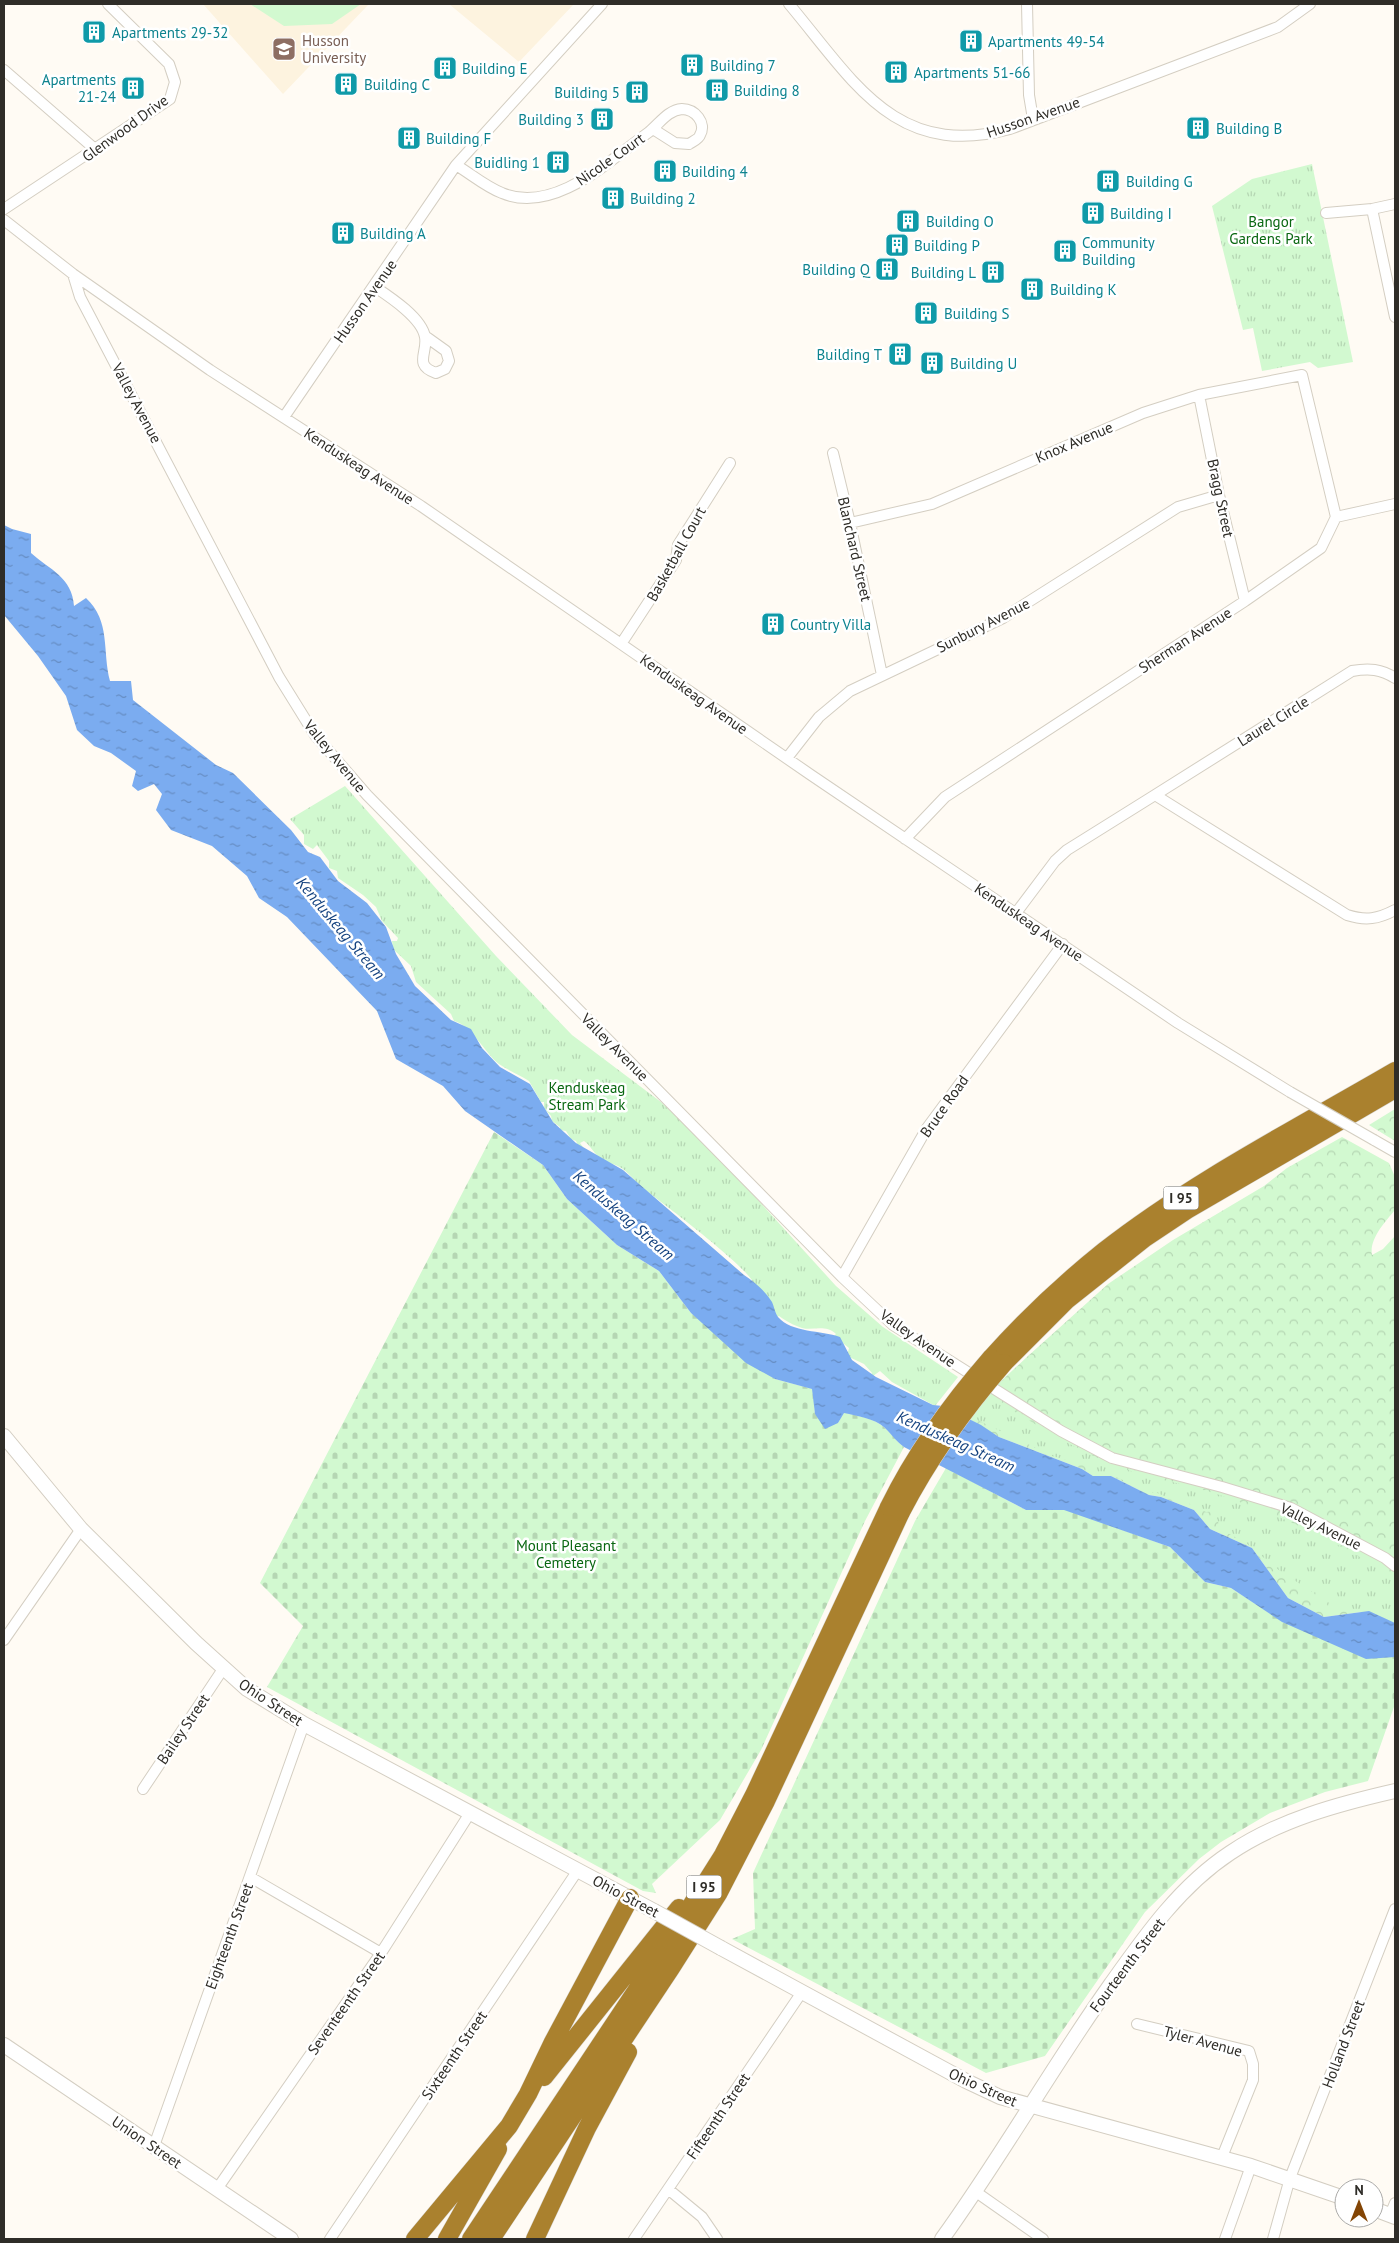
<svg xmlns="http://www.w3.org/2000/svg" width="1399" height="2243" font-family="'PT Sans',sans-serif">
<defs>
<pattern id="forest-crowns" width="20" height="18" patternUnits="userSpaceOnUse" patternTransform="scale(1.25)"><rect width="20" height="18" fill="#d2f9d0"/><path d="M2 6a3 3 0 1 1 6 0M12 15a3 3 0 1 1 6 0" fill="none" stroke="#b5d6b3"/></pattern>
<pattern id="cemetery-stones" width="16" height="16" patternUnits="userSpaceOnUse" patternTransform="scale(1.25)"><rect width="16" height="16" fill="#d2f9d0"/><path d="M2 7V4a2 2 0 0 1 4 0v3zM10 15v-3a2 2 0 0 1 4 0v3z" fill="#b5d6b3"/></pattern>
<pattern id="park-tufts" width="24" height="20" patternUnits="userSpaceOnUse" patternTransform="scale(1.25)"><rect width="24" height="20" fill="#d2f9d0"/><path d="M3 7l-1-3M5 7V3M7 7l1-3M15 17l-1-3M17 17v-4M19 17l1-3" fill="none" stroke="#b5d6b3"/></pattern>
<pattern id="water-ripples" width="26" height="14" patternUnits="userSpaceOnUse" patternTransform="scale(1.25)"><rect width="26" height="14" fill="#7bacf0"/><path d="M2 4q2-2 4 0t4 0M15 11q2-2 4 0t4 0" fill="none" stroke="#658cc2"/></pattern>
</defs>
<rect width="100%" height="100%" fill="#fffbf4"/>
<path fill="#fdf3df" d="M203 4H369L283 94Z
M449 4H574L519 62Z"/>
<path fill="url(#forest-crowns)" d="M1395 1109V1141L1369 1125Z
M1342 1137 1389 1163 1395 1177V1210C1385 1222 1369 1239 1372 1255L1383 1249 1395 1236V1623L1369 1611 1324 1617 1288 1598 1252 1548 1210 1529 1194 1510 1161 1497 1149 1495 1111 1476H1093L1082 1469 999 1437 969 1419 999 1383 1028 1356 1108 1284 1173 1240 1264 1186 1287 1168Z"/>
<path fill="url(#cemetery-stones)" d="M494 1132 543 1165 567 1199 617 1245 659 1271 691 1313 775 1379 813 1389 815 1414 838 1423 844 1412C857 1416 874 1418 885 1428 892 1434 896 1441 904 1447L865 1521 761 1750 720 1820 652 1884 656 1893 643 1891 267 1687 303 1626 260 1583Z
M946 1468 1026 1510 1064 1509 1170 1547 1205 1582 1231 1588 1283 1622 1395 1657V1704L1368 1781 1325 1792 1270 1813 1221 1842 1199 1859 1145 1912 1045 2056 986 2073 732 1939 755 1929 753 1873 915 1521Z"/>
<path fill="url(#park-tufts)" d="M1312 164 1353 362 1318 368 1310 362 1262 371 1253 328 1243 330 1212 206 1252 179Z
M345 786 496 956 572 1035 661 1102 708 1145 836 1286 883 1327 958 1377 935 1406 892 1382 880 1371 873 1376 871 1375 872 1373 864 1364 847 1356 849 1348 834 1336 836 1334C825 1324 813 1331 802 1328 795 1326 784 1320 779 1316L775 1318 755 1286C753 1271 663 1203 645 1190 637 1184 631 1175 623 1169 616 1164 606 1163 599 1157 593 1152 590 1145 584 1141L580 1143 583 1147 578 1146 576 1141 571 1139 566 1131 560 1130V1127L552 1121 551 1116 544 1108V1102H541L529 1081C520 1075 509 1071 499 1064 485 1053 471 1025 454 1021L451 1014 416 982 411 966 393 949 392 941H397L398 938 382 921 376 907 363 895 338 878 337 871 329 868V861L317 845 313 849 304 844V835L290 819Z
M989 1396C1032 1422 1075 1451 1122 1468 1150 1478 1179 1483 1207 1491 1273 1512 1338 1540 1395 1580V1626L1370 1614 1334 1606 1280 1571 1246 1543 1220 1529 1215 1511 1206 1512 1186 1502 1176 1501 1155 1492 1146 1494 1130 1483 1111 1475 1096 1474 1080 1463 1052 1456 1041 1450 1039 1452 1036 1448 971 1417Z"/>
<path fill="#d2f9d0" d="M250 4H361L332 24 284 26Z"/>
<path fill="url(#water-ripples)" d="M4 525 12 529 31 534V553C50 570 72 577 74 606L86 598C111 621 102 651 110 681H131L133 700 216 765 233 773 291 830 308 852 320 857 338 881 367 903 386 927 396 954 415 986 451 1020 471 1029 482 1048 500 1067 530 1084 553 1122 576 1143 623 1170 744 1275C755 1282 765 1291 772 1302 774 1306 775 1313 778 1317 792 1333 821 1330 840 1337L852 1360 876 1377 933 1405 943 1406 981 1425 999 1437 1082 1469 1093 1476H1111L1149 1495 1161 1497 1194 1510 1210 1529 1252 1548 1288 1598 1324 1617 1369 1611 1395 1623V1657L1366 1659 1282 1622 1231 1588 1205 1582 1170 1547 1064 1510H1026L904 1447C896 1441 892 1435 885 1428 874 1418 857 1416 844 1413L838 1423 825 1429 815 1414 812 1389 775 1379 746 1363 691 1313 659 1271 617 1245 567 1199 543 1165 465 1111 443 1086 396 1059 377 1011 287 917 259 898 247 876 212 846 171 830 156 810 162 794 154 784 138 791 132 786 136 771 111 753 94 746 77 730 66 696 38 656 4 615Z"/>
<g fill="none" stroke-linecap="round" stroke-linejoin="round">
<g stroke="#d4cec2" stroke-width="12">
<path id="street" d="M789 4C853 80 895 160 1010 129L1278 27 1310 4
M1027 4 1029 95 1033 119
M4 70 96 150
M456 165C471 174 486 187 502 193 554 215 610 160 649 132 660 123 668 110 682 109 695 109 707 123 700 135 699 139 692 142 689 144L675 143 653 129
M4 209 170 99 175 82 169 64 108 4
M1372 209 1395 317
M1326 213 1372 209 1395 204
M4 220 73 274 210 370 421 506 811 775 1178 1023 1290 1092
M73 274 80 297 279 677 315 735 367 795 842 1277 893 1325 1061 1431 1112 1458 1222 1487 1291 1508 1385 1558 1395 1566
M375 287C390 297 422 318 425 337 428 353 413 365 436 373L445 369 449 361 446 351 425 336
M1199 395 1219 495 1245 601
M284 417 456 165 602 4
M833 453 850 523 882 675
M1336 517 1395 504
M850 523 932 504 1143 413 1199 395 1302 375 1336 517 1321 548 1245 601 945 797 905 839
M621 644 676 560 678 545 730 463
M1395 678C1381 669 1369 668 1352 671L1155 795 1347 915C1366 921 1378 919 1395 910
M787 758 819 717 850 691 1003 618 1178 507 1219 495
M1016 913 1055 861 1067 850 1155 795
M1374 1140 1395 1152
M842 1277 927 1128 1063 944
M4 1640 81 1529
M143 1789 223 1669
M250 1877 381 1953
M1137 2024 1249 2051 1253 2064V2080L1222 2157
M154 2146 304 1724
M217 2189 381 1953 470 1813
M668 2189 702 2217 717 2239
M976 2192 1043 2239
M1390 2215 1395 2203
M330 2239 578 1870
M634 2239 802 1992
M1225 2239 1251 2166
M1273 2239 1290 2178 1395 1909"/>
</g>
<g stroke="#d4cec2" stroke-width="16">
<path id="secondary" d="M4 1436 81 1529 196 1643 247 1689 304 1724 654 1911
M721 1948 966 2081 1000 2097 1251 2166 1344 2198
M4 2045 291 2239
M1374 2209 1395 2217
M942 2239C1002 2156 1052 2067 1111 1984 1145 1936 1180 1886 1230 1853 1279 1820 1338 1804 1395 1791"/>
</g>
<g stroke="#dad9d8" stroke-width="19">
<path id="highway" d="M991 1358C1026 1319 1064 1283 1104 1251 1192 1182 1299 1127 1395 1071
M1004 1363 1067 1300 1145 1238 1187 1210 1395 1089
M544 2077 679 1908
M415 2239 509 2126 528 2094 553 2042 630 1898
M447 2239 498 2149
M471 2239 660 1955 723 1855 754 1795 889 1507
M491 2239 671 1968 718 1894 766 1801 901 1512
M535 2239 587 2128 628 2052"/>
</g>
<use href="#street" stroke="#fff" stroke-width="10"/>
<use href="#secondary" stroke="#fff" stroke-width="14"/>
<use href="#highway" stroke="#aa812e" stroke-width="18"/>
<g stroke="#d4cec2" stroke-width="12" stroke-linecap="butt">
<path id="street-bridge" d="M1290 1092 1374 1140"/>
</g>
<g stroke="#d4cec2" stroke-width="16" stroke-linecap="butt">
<path id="secondary-bridge" d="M654 1911 721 1948"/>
</g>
<g stroke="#dad9d8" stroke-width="19" stroke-linecap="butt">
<path id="highway-bridge" d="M889 1507C916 1452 951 1404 991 1358
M901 1512C929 1458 964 1409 1004 1363"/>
</g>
<use href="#street-bridge" stroke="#fff" stroke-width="10"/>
<use href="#secondary-bridge" stroke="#fff" stroke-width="14"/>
<use href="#highway-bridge" stroke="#aa812e" stroke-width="18"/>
</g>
<defs>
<g id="building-square" transform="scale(1.25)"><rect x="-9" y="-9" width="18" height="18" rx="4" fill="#0f9aa8" stroke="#fff"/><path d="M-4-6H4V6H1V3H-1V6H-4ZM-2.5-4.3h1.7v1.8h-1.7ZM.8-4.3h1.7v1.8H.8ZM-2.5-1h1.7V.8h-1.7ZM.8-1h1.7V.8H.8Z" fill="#fff"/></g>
<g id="university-square" transform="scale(1.25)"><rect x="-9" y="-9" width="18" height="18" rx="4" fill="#8d6e63" stroke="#fff"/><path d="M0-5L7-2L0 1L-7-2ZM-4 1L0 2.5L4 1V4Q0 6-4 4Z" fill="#fff"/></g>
</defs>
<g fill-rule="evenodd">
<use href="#building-square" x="94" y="32"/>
<use href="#building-square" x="971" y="41"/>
<use href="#university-square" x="284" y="49"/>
<use href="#building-square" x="692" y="65"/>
<use href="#building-square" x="445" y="68"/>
<use href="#building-square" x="896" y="72"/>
<use href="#building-square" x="346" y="84"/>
<use href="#building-square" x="133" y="88"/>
<use href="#building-square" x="717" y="90"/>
<use href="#building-square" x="637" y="92"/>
<use href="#building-square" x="602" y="119"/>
<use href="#building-square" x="1198" y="128"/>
<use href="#building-square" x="409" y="138"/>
<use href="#building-square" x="558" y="162"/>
<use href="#building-square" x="665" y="171"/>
<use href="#building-square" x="1108" y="181"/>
<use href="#building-square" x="613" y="198"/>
<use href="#building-square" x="1093" y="213"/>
<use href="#building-square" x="908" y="221"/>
<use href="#building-square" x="343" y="233"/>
<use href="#building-square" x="897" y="245"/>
<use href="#building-square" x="1065" y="251"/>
<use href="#building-square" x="887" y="269"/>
<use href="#building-square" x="993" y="272"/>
<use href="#building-square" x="1032" y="289"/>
<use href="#building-square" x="926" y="313"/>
<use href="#building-square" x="900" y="354"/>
<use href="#building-square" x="932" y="363"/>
<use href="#building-square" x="773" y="624"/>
</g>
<g text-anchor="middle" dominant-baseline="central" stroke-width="5" stroke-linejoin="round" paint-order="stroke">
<g fill="#fff" stroke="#6d6c68" stroke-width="1">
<rect x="1163.5" y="1186.5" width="35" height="23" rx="4"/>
<rect x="686.5" y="1875.5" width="35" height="23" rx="4"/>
</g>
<g font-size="14" font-weight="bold" fill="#2f2d28">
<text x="1181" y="1198">I 95</text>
<text x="704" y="1887">I 95</text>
</g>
<g font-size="15" fill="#0d838f" stroke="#fff" text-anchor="start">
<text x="112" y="32">Apartments 29-32</text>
<text x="988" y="41">Apartments 49-54</text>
<text x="710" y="65">Building 7</text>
<text x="462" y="68">Building E</text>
<text x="914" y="72">Apartments 51-66</text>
<text x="116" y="79" text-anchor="end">Apartments<tspan x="116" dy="17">21-24</tspan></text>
<text x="364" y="84">Building C</text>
<text x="734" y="90">Building 8</text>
<text x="620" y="92" text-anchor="end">Building 5</text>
<text x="584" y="119" text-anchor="end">Building 3</text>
<text x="1216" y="128">Building B</text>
<text x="426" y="138">Building F</text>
<text x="540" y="162" text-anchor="end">Buidling 1</text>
<text x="682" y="171">Building 4</text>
<text x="1126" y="181">Building G</text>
<text x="630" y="198">Building 2</text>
<text x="1110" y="213">Building I</text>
<text x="926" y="221">Building O</text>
<text x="360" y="233">Building A</text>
<text x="1082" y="242">Community<tspan x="1082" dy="17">Building</tspan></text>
<text x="914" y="245">Building P</text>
<text x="870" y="269" text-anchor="end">Building Q</text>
<text x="976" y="272" text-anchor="end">Building L</text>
<text x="1050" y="289">Building K</text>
<text x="944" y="313">Building S</text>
<text x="882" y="354" text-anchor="end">Building T</text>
<text x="950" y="363">Building U</text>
<text x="790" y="624">Country Villa</text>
</g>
<g font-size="15" fill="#785e54" stroke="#fff" text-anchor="start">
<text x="302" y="40">Husson<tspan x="302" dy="17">University</tspan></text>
</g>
<g font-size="15" fill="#2f2d28" stroke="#fff">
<text transform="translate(1033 117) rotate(-19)">Husson Avenue</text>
<text transform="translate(125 128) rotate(-36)">Glenwood Drive</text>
<text transform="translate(610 159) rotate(-35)">Nicole Court</text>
<text transform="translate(365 301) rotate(-55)">Husson Avenue</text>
<text transform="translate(137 403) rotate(62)">Valley Avenue</text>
<text transform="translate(1074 442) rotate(-23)">Knox Avenue</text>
<text transform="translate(359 466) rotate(33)">Kenduskeag Avenue</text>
<text transform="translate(1221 498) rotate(78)">Bragg Street</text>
<text transform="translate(855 549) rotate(77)">Blanchard Street</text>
<text transform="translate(676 554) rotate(-61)">Basketball Court</text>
<text transform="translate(983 625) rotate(-27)">Sunbury Avenue</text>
<text transform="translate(1185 640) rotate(-33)">Sherman Avenue</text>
<text transform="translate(694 694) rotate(35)">Kenduskeag Avenue</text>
<text transform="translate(1273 721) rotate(-32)">Laurel Circle</text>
<text transform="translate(335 756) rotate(51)">Valley Avenue</text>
<text transform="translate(1029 922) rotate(34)">Kenduskeag Avenue</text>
<text transform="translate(615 1047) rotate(45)">Valley Avenue</text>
<text transform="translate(944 1106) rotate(-55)">Bruce Road</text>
<text transform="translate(918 1338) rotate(35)">Valley Avenue</text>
<text transform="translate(1321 1526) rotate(26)">Valley Avenue</text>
<text transform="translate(271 1702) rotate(33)">Ohio Street</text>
<text transform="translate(183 1729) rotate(-56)">Bailey Street</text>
<text transform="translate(626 1896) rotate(28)">Ohio Street</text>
<text transform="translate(229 1936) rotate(-70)">Eighteenth Street</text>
<text transform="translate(1127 1965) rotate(-53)">Fourteenth Street</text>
<text transform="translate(346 2003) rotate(-55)">Seventeenth Street</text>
<text transform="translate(1203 2041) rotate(15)">Tyler Avenue</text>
<text transform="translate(1343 2044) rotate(-69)">Holland Street</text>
<text transform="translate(454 2055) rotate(-56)">Sixteenth Street</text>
<text transform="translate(983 2087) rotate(24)">Ohio Street</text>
<text transform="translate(718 2116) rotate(-56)">Fifteenth Street</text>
<text transform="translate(147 2142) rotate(34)">Union Street</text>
</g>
<g font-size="15" fill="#096711" stroke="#fff">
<text x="1271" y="221">Bangor<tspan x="1271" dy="17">Gardens Park</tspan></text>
<text x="587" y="1087">Kenduskeag<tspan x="587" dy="17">Stream Park</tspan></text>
<text x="566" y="1545">Mount Pleasant<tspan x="566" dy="17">Cemetery</tspan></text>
</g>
<g font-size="16" font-style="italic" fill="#14427f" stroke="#fff">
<text transform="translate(341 928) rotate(50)">Kenduskeag Stream</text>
<text transform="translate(624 1215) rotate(41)">Kenduskeag Stream</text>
<text transform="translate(956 1441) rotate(24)">Kenduskeag Stream</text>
</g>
</g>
<rect width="1399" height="2243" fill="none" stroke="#2f2d28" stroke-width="10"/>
<g transform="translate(1359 2203)"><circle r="24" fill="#ffffff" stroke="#acaba9"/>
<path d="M0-4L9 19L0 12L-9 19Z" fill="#834505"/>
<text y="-8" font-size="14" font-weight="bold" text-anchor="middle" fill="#2f2d28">N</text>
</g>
</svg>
